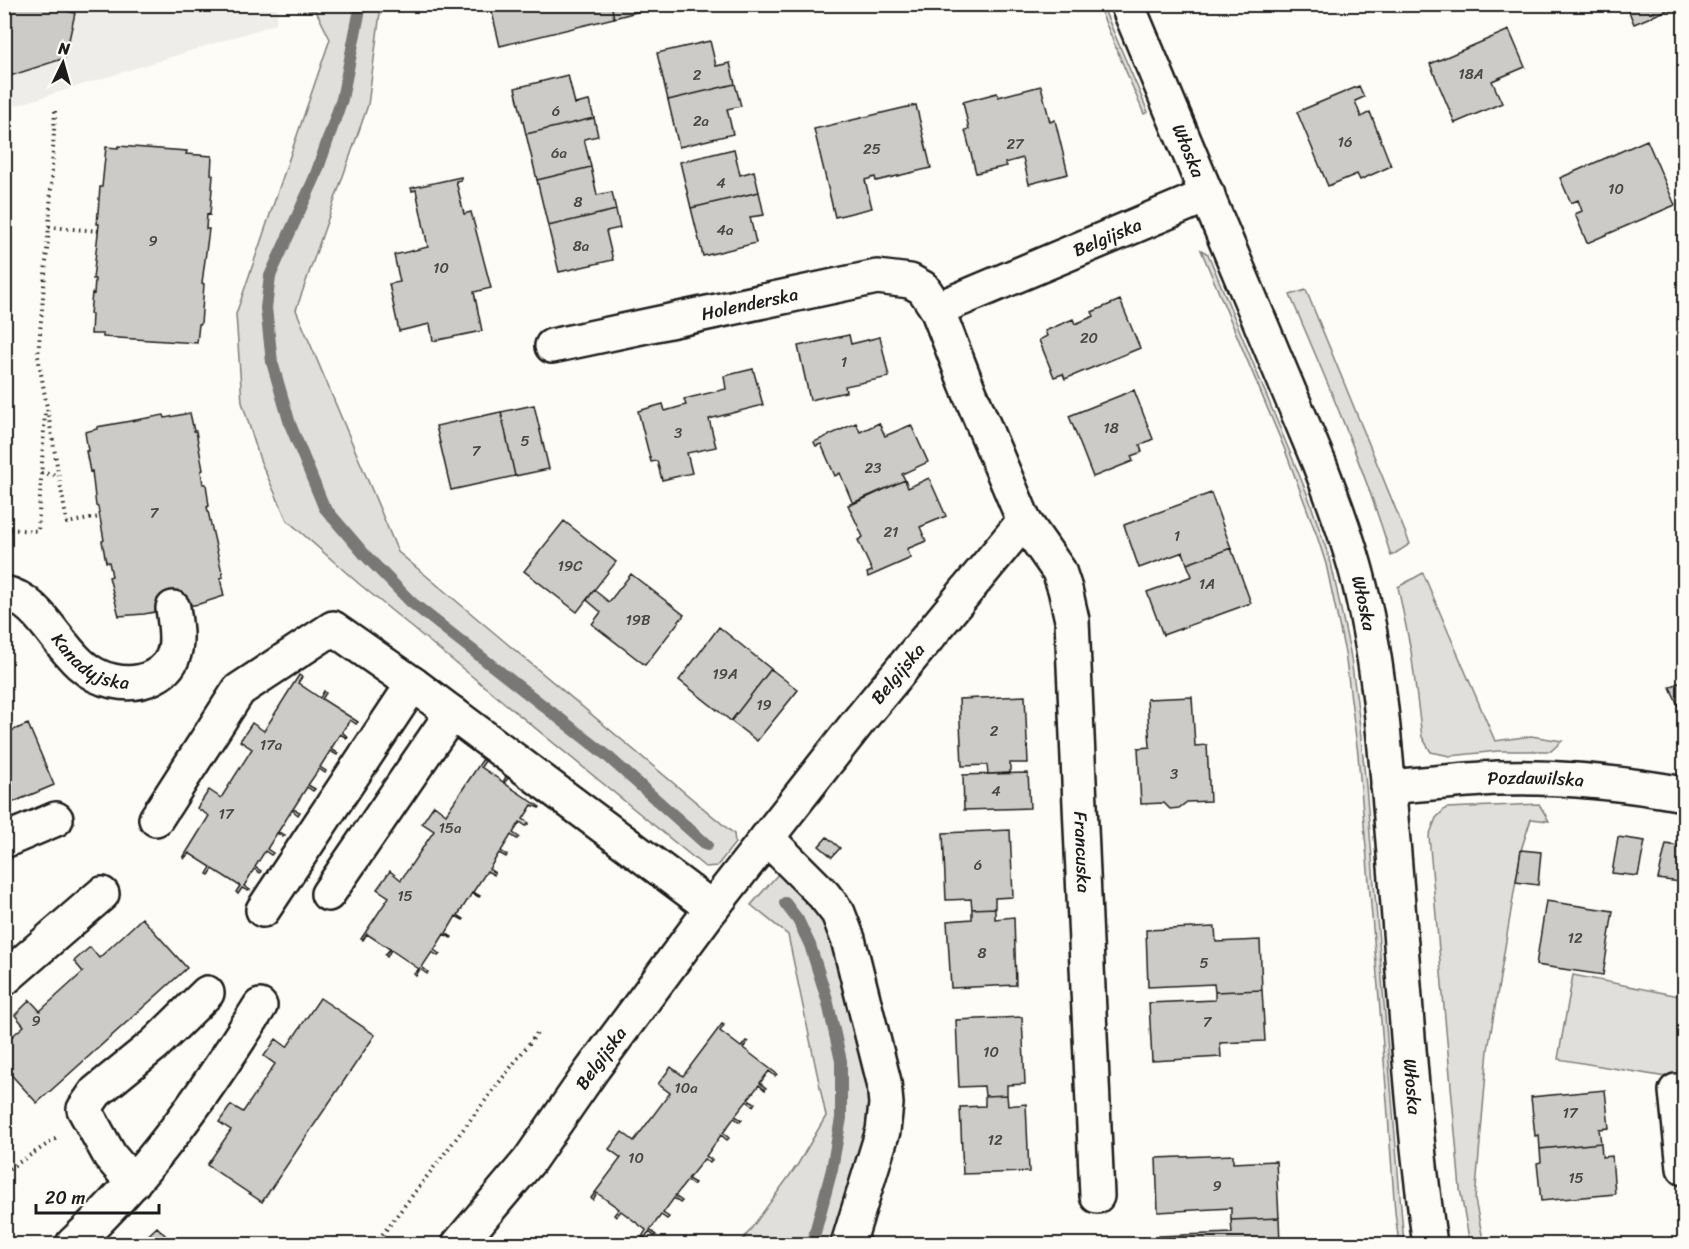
<svg xmlns="http://www.w3.org/2000/svg" width="1689" height="1249" font-family="Sriracha,sans-serif">
<rect width="100%" height="100%" fill="#fdfcf7"/>
<filter id="ink" filterUnits="userSpaceOnUse"><feTurbulence type="fractalNoise" baseFrequency=".0167" numOctaves="2"/><feDisplacementMap in="SourceGraphic" scale="12" xChannelSelector="R" yChannelSelector="G"/><feConvolveMatrix kernelMatrix="1 2 1 2 8 2 1 2 1" color-interpolation-filters="sRGB"/></filter>
<g filter="url(#ink)">
<path fill="#eeede9" d="M256 4 278 9 276 24 5 109V5Z"/>
<path fill="#e0dfdb" stroke="#7e7e7c" stroke-width="1.5" d="M284 5H381L368 105 296 310 398 552 734 834 735 843 717 866 705 867 358 583 287 520 260 460 242 402 236 314 330 39 316 11Z
M1098 5H1102L1148 112 1144 114Z
M1201 250 1208 254 1308 496 1331 563 1350 652 1358 709 1366 786 1404 1244H1399L1395 1212 1382 1033 1358 754 1345 653 1326 564 1317 536 1285 450Z
M1306 290 1410 544 1391 556C1364 467 1327 381 1290 295Z
M1423 573 1495 741 1531 736 1562 741 1551 751H1498L1450 756 1431 752 1422 737 1411 651 1398 587Z
M1539 804 1549 821 1531 819 1521 850 1488 1050 1475 1200 1484 1244H1470L1460 1189 1429 836 1436 818 1446 808Z
M780 872 831 914 878 1108 834 1244H740L798 1164 826 1116 788 935 751 905Z
M1573 975 1684 997V1080L1558 1059Z"/>
<g fill="none" stroke-linecap="round" stroke-linejoin="round">
<path stroke="#797876" stroke-width="12" d="M361 4 342 99 315 177 270 276 266 308 272 362 290 424 324 507 365 555 411 602 605 754 707 845
M785 903 798 920 810 945 827 999 841 1061V1118L832 1169 812 1244"/>
</g>
<path fill="#cccbc8" stroke="#1c1c1c" stroke-width="1.5" d="M4 4H33L75 13 65 58 4 78Z
M490 4H611L614 18 500 46Z
M611 4H666L614 18Z
M1626 4H1676L1677 6 1634 24Z
M1509 30 1525 67 1492 81 1502 103 1455 123 1430 64Z
M710 41 716 66 730 63 735 84 668 100 657 53Z
M568 75 575 104 589 101 594 118 526 134 515 88Z
M735 84 741 106 727 109 733 134 679 147 668 100Z
M1041 86 1050 122 1055 120 1068 174 1029 184 1023 158 1005 163 1007 166 976 173 965 130 969 129 963 102 997 93 998 97Z
M1359 86 1364 97 1355 101 1361 117 1370 112 1391 166 1360 180 1357 174 1328 186 1297 112Z
M916 105 931 168 876 181 875 177 865 180 872 208 835 217 814 129Z
M594 118 598 136 584 139 591 167 537 180 526 134Z
M1647 140 1675 205 1587 243 1575 214 1582 211 1578 200 1571 203 1560 178Z
M118 146 187 151 186 154 212 156 211 174 213 175 210 215 207 214 206 229H209L202 283 204 284 201 324H199L197 343 103 337V334H91L92 314H90L92 293 94 294 95 279H93L99 224H97L100 187H102L106 147 118 148Z
M734 149 740 175 754 171 759 192 691 208 680 162Z
M591 167 597 195 612 192 616 210 548 226 537 180Z
M461 177V180L456 181 464 214 471 212 491 288 474 292 482 331 433 341 430 324 399 331 389 284 400 282 394 255 428 247 416 190 412 191 411 188Z
M759 192 764 215 750 217 756 243 703 256 691 208Z
M616 210 620 228 606 231 613 260 559 272 548 226Z
M1120 300 1140 348 1065 379 1063 374 1054 377 1039 340 1047 336 1045 331 1073 319 1075 324 1094 316 1092 312Z
M849 335 851 344 880 337 889 377 845 386 846 392 810 400 798 346Z
M753 369 763 405 709 419 716 447 687 453 692 473 662 480 657 461 651 462 638 411 663 404 665 411 686 405 684 399 726 389 724 376Z
M1134 390 1153 439 1140 445 1142 452 1131 456 1133 461 1093 477 1069 416Z
M534 405 549 469 515 476 501 412Z
M501 412 515 476 451 490 436 426Z
M190 413 194 431H196L203 470 201 471 203 484H206L209 506 207 507 223 577 220 578 224 596 199 604 144 614 119 616 109 577 112 576 109 562H106L102 541 104 540 98 507 96 506 92 471 90 472 86 451H88L85 432 97 429V427L164 415 165 418Z
M856 423 860 432 879 423 885 436 911 425 928 462 902 474 905 480 853 504 840 473 835 476 821 444 816 446 814 442Z
M929 478 946 516 920 527 926 541 907 549 911 558 868 577 867 573 872 571 858 540 863 537 848 505 905 480 908 488Z
M1211 493 1231 548 1187 564 1183 552 1139 568 1124 525Z
M564 521 616 562 577 612 524 571Z
M1231 548 1251 603 1163 635 1147 592 1192 576 1187 564Z
M631 574 684 615 645 665 592 624 601 612 587 600 594 590 609 602Z
M719 627 771 669 731 721 679 680Z
M771 669 798 690 757 741 731 721Z
M299 675 302 677 298 683 320 698 324 691 326 693 322 699 358 722 356 724 350 720 342 732 348 737 347 738 340 734 331 749 338 753 337 755 330 751 320 767 326 771 325 773 319 769 308 785 315 789 313 791 307 787 293 809 300 812 298 815 292 810 278 832 285 835 283 837 277 833 267 849 273 853 271 855 265 851 255 867 261 871 260 873 254 869 244 886 250 890 248 891 242 888 238 894 236 892 240 886 213 869 209 875 207 874 211 867 189 853 184 859 183 858 209 816 197 808 209 790 221 798 252 749 240 741 252 723 264 731Z
M1684 680V719L1670 687Z
M1025 696 1028 763H1010V773L988 774 987 765 962 766 959 699Z
M1192 697 1195 746 1207 745 1210 801 1187 802 1179 808 1170 809 1164 803 1141 804 1138 748 1150 747 1147 699Z
M28 724 54 785 4 806V734Z
M483 759 485 761 481 767 503 782 507 775 509 777 504 783 540 807 539 808 532 805 523 819 529 823 526 826 520 822 513 833 519 837 517 839 511 835 501 851 507 855 506 857 499 853 489 869 495 873 494 875 487 871 473 892 480 896 479 897 472 893 458 915 464 919 463 920 456 916 446 933 452 937 451 938 444 934 434 950 440 954 438 956 432 952 422 967 428 972 427 974 420 969 416 976 414 974 419 969 391 950 387 957 385 955 390 949 367 934 363 940 361 939 389 897 377 889 390 871 401 880 434 831 422 823 434 805 446 814Z
M1028 773 1030 808 964 810 963 775Z
M1010 830 1013 897 995 898V908L972 909 971 899 946 900 943 833Z
M827 837 840 848 832 857 819 846Z
M1618 837 1645 841 1638 876 1612 873Z
M1666 844 1684 847V862L1680 882 1658 879Z
M1521 850 1541 852 1538 885 1516 882Z
M1546 901 1613 911 1603 975 1536 965Z
M995 908V919L1014 917 1016 985 951 988 947 921 972 919V909Z
M142 918 187 968 37 1103 4 1067V1043L24 1026 15 1015 30 1000 40 1011 83 972 74 961 90 947 99 958Z
M1215 927 1216 942 1260 940 1262 990 1215 992 1214 984 1148 987 1146 930Z
M1262 990 1265 1041 1220 1043 1221 1057 1152 1061 1149 1003 1215 1000V992Z
M320 998 375 1035 262 1202 207 1165 231 1130 219 1122 231 1105 243 1112 275 1064 264 1056 276 1039 287 1047Z
M1022 1017 1025 1084 1007 1085V1095L985 1096 984 1086 959 1087 956 1020Z
M722 1024 724 1025 720 1031 741 1047 746 1041 748 1042 743 1048 777 1074 775 1076 769 1071 760 1083 766 1088 765 1090 759 1085 748 1099 755 1103 753 1106 747 1101 735 1116 742 1120 740 1122 734 1118 723 1133 729 1138 727 1140 721 1135 706 1156 712 1160 710 1163 704 1159 688 1179 695 1183 693 1185 687 1181 675 1196 682 1201 680 1203 674 1198 663 1213 669 1217 667 1219 661 1215 650 1230 656 1235 654 1236 649 1232 644 1238 642 1237 646 1230 621 1211 616 1217 614 1215 619 1209 597 1193 593 1200 591 1198 621 1158 609 1149 622 1132 634 1141 670 1093 658 1084 671 1067 683 1076Z
M1605 1090 1609 1128 1599 1129 1601 1143 1540 1149 1539 1135 1535 1136 1531 1097Z
M1007 1095 1008 1106 1026 1104 1029 1172 963 1174 960 1107 985 1106V1096Z
M1601 1143 1602 1157 1612 1156 1615 1194 1541 1201 1537 1163 1541 1162 1540 1149Z
M1233 1155V1163L1276 1161 1279 1218 1231 1220V1208L1158 1212 1156 1158Z
M1279 1218 1280 1244H1159V1236L1232 1233 1231 1220Z
M157 1227 174 1244H139Z"/>
<g fill="none" stroke-linecap="round" stroke-linejoin="round">
<g stroke="#1c1c1c" stroke-width="38">
<g id="minor">
<path id="s1" d="M1127 4 1319 463C1333 499 1347 536 1357 574 1379 658 1385 744 1392 830 1404 968 1410 1107 1430 1244"/>
<path id="s2" d="M552 346 877 277 910 281 923 288 937 309"/>
<path id="s3" d="M1024 521 1059 571 1065 589 1072 620 1097 1196"/>
<path id="s4" d="M4 593C50 602 62 672 113 681 126 684 141 683 153 677 182 663 177 635 173 608"/>
<path id="s5" d="M1388 787C1425 784 1461 780 1498 778 1561 776 1623 783 1684 794"/>
<path d="M156 819 239 690 333 628 413 684 712 908"/>
<path d="M767 838 823 894 838 913 848 939 884 1082 886 1104 883 1131 848 1244"/>
<path d="M4 841 56 819"/>
<path d="M328 894 452 713"/>
<path d="M263 910 413 684"/>
<path d="M4 979 102 894"/>
<path d="M1676 1091 1684 1168"/>
<path d="M133 1183 110 1156 84 1109 96 1092 155 1044 207 993"/>
<path d="M73 1244C148 1175 206 1092 260 1006"/>
<path id="s6" d="M459 1244 529 1161 592 1070 712 908 858 722 1024 521 969 391 937 309 1208 195"/>
</g>
</g>
<path stroke="#1c1c1c" stroke-width="4" stroke-dasharray="1.5 4.5" stroke-linecap="butt" d="M55 111 49 227 38 356 67 523 100 517
M49 227 99 231
M41 473 58 475
M4 529 38 531 45 411
M4 1172 57 1138
M375 1244 538 1032"/>
<use href="#minor" stroke="#fdfcf7" stroke-width="33"/>
</g>
</g>
<g text-anchor="middle" dominant-baseline="central" stroke-width="4.5" stroke-linejoin="round" paint-order="stroke">
<g font-size="15" fill="#484847">
<text x="1471" y="74">18A</text>
<text x="697" y="75">2</text>
<text x="556" y="111">6</text>
<text x="701" y="121">2a</text>
<text x="1345" y="142">16</text>
<text x="1015" y="144">27</text>
<text x="872" y="149">25</text>
<text x="559" y="153">6a</text>
<text x="721" y="183">4</text>
<text x="1616" y="189">10</text>
<text x="578" y="202">8</text>
<text x="725" y="230">4a</text>
<text x="153" y="241">9</text>
<text x="581" y="246">8a</text>
<text x="441" y="268">10</text>
<text x="1089" y="338">20</text>
<text x="844" y="362">1</text>
<text x="1111" y="428">18</text>
<text x="678" y="433">3</text>
<text x="525" y="441">5</text>
<text x="476" y="451">7</text>
<text x="873" y="468">23</text>
<text x="154" y="513">7</text>
<text x="891" y="532">21</text>
<text x="1177" y="536">1</text>
<text x="570" y="566">19C</text>
<text x="1207" y="584">1A</text>
<text x="638" y="620">19B</text>
<text x="725" y="674">19A</text>
<text x="764" y="705">19</text>
<text x="994" y="731">2</text>
<text x="271" y="745">17a</text>
<text x="1174" y="774">3</text>
<text x="996" y="791">4</text>
<text x="226" y="814">17</text>
<text x="450" y="828">15a</text>
<text x="978" y="865">6</text>
<text x="405" y="896">15</text>
<text x="1575" y="938">12</text>
<text x="982" y="953">8</text>
<text x="1204" y="963">5</text>
<text x="36" y="1021">9</text>
<text x="1207" y="1022">7</text>
<text x="991" y="1052">10</text>
<text x="686" y="1088">10a</text>
<text x="1570" y="1113">17</text>
<text x="995" y="1140">12</text>
<text x="636" y="1158">10</text>
<text x="1576" y="1178">15</text>
<text x="1217" y="1186">9</text>
</g>
<g font-size="18" fill="#1c1c1c" stroke="#fdfcf7">
<text stroke="none"><textPath href="#s1" startOffset="159">Włoska</textPath></text>
<text stroke="none"><textPath href="#s6" startOffset="1332">Belgijska</textPath></text>
<text stroke="none"><textPath href="#s2" startOffset="202">Holenderska</textPath></text>
<text stroke="none"><textPath href="#s1" startOffset="645">Włoska</textPath></text>
<text stroke="none"><textPath href="#s4" startOffset="114">Kanadyjska</textPath></text>
<text stroke="none"><textPath href="#s6" startOffset="720">Belgijska</textPath></text>
<text stroke="none"><textPath href="#s5" startOffset="148">Pozdawilska</textPath></text>
<text stroke="none"><textPath href="#s3" startOffset="344">Francuska</textPath></text>
<text stroke="none"><textPath href="#s6" startOffset="234">Belgijska</textPath></text>
<text stroke="none"><textPath href="#s1" startOffset="1131">Włoska</textPath></text>
</g>
</g>
<rect width="1689" height="1249" fill="none" stroke="#fdfcf7" stroke-width="24"/>
<rect x="12" y="12" width="1665" height="1225" fill="none" stroke="#1c1c1c" stroke-width="2" filter="url(#ink)"/>
<g transform="translate(63 63) rotate(5)" stroke="#fdfcf7" stroke-width="4.5" paint-order="stroke">
<path d="M0-4.5L10 22L0 15L-10 22Z" fill="#1c1c1c"/>
<text y="-9" font-size="16" font-weight="bold" text-anchor="middle" fill="#1c1c1c">N</text>
</g>
<path d="M36 1204v9h123v-9" fill="none" stroke="#1c1c1c" stroke-width="3"/>
<text x="45" y="1204" font-size="18" fill="#1c1c1c" stroke="#fdfcf7" stroke-width="4.5" paint-order="stroke">20 m</text>
</svg>
